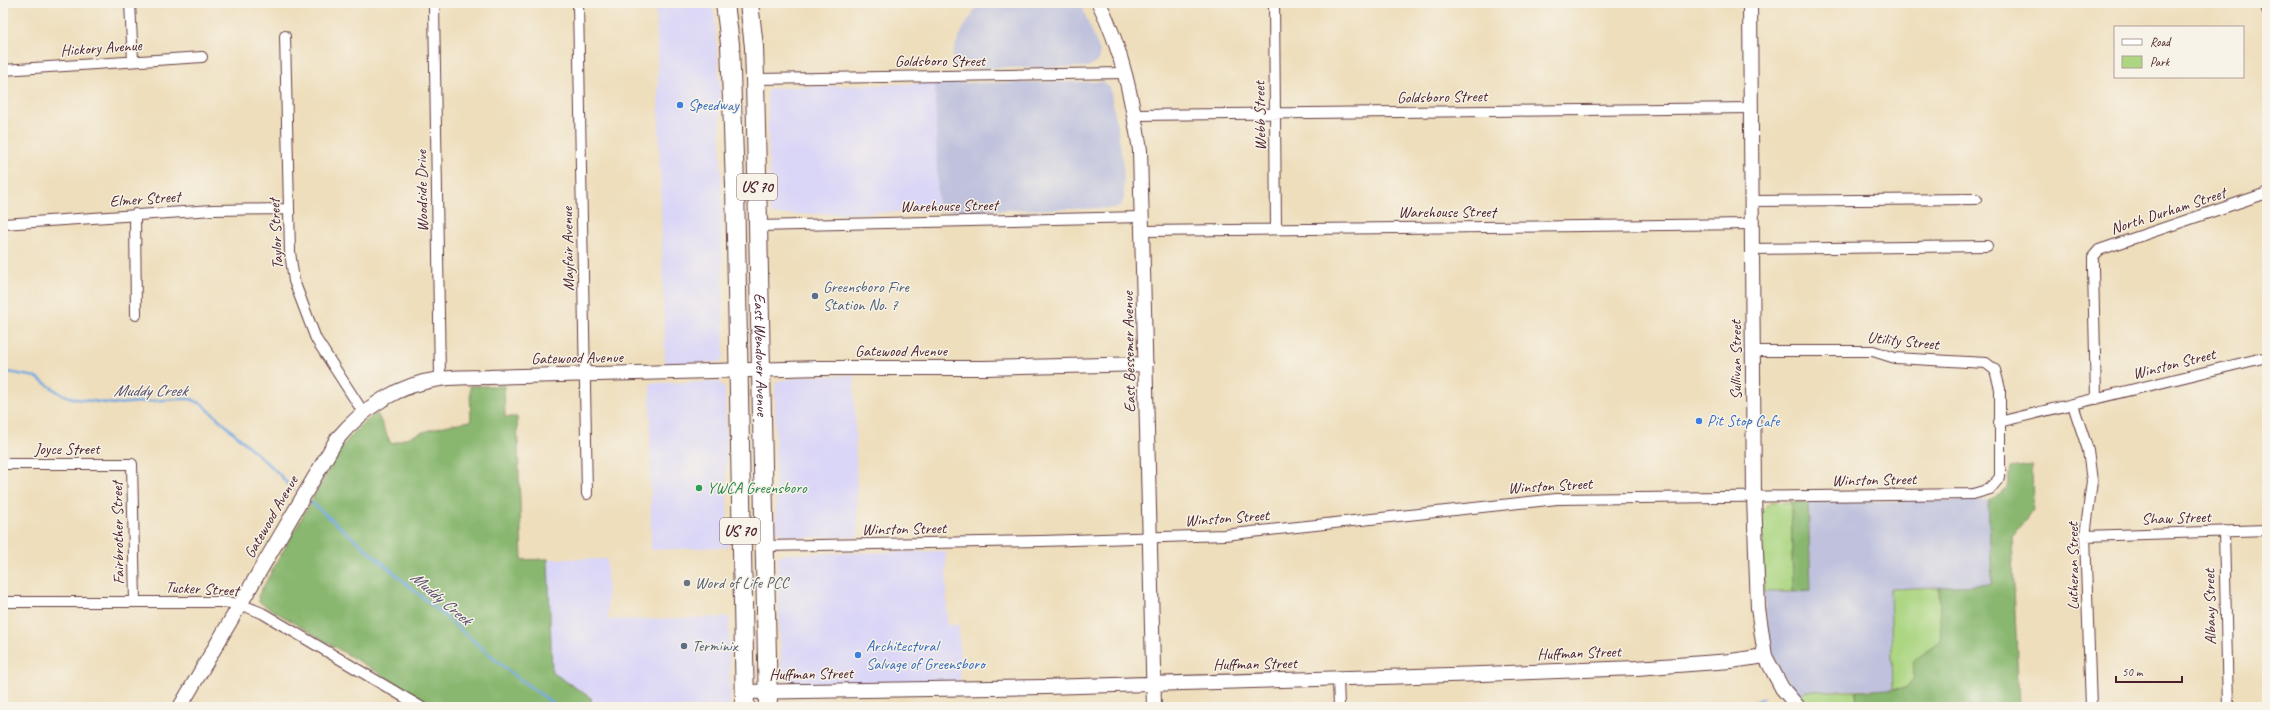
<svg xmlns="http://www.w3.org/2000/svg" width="2270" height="710" font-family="Caveat,sans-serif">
<rect width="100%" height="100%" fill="#f7f3e8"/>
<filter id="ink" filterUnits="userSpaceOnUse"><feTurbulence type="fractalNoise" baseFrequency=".025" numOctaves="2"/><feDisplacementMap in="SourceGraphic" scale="8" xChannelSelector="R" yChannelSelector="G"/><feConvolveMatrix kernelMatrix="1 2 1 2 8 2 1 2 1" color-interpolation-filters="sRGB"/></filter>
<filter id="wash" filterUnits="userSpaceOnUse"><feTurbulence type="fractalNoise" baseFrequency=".012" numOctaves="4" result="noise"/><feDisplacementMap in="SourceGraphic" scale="16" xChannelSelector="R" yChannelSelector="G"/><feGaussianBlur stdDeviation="0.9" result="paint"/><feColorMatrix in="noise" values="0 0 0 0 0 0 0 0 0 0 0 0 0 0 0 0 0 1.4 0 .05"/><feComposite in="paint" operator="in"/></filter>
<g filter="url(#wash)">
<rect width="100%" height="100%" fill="#eedebc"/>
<path fill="#dad6f7" d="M656 3H711L715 18 720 91 724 357 720 362 665 364Z
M935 83 938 211 776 215 770 212 767 92 772 88Z
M854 375 858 537H795L778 533 776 529 775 385 778 381 806 376Z
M719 382 725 389 728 547 651 550 650 383Z
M946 551 947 625H959L960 682 800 684 784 680 781 665 777 558 781 554Z
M548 559H607L608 620 729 617 730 707H592L591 697 552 672Z"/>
<path fill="#c0c2dd" d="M979 3H1080L1100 51 1098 61 1088 67 951 68 954 49 963 29Z
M1103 82 1110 87 1118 132 1123 167 1124 198 1121 206 1117 208 938 211 935 83Z
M1988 500 1992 585 1891 590 1893 689 1805 691 1800 698 1781 672 1773 655 1768 634 1764 592 1811 591 1808 502Z"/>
<path fill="#acd682" stroke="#7b7a56" d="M1791 502 1793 592H1764L1762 511 1770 503Z
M1939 587 1941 641 1913 661 1914 678 1906 688 1893 689 1890 589Z
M1805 691H1856L1857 707H1809L1800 698Z"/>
<path fill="#89b770" stroke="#6a6b4e" d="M470 386H504L505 417H517L522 560 548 559 552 672 591 698 592 707H436L259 602 258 596 341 448 361 425 377 413 391 444C418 433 442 425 471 421Z
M2032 465 2033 510 2012 538 2019 707H1857L1856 691 1906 688 1914 678 1913 661 1941 641 1939 587 1992 584 1988 500 1999 495 2007 487 2010 468Z
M1791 502H1808L1811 591 1793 592Z"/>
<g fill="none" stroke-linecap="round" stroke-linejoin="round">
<path stroke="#73a9e1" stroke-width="2.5" d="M3 371 36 377 61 394 76 399 115 404 178 399H191L202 404 278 473 293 490
M312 503 510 672 558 707
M1745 707 1764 698"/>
</g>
</g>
<g filter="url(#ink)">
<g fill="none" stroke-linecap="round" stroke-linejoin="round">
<g stroke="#633c41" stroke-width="12">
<path id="street" d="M130 3 133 61
M436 3 434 6 440 378
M578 3 587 494
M1274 3 1276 228
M2266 3 2267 10
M285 36 290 252 294 281 316 339 363 412
M3 70 202 57
M755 79 1125 73
M1135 115 1751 108
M1751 201 1976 199
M135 214 136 315
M3 224 213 210 289 209
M757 226 1142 217
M1143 231 1751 224
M1751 249 1987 246
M2096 399 2093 269V257L2099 250 2267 193
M2073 405 2088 450 2092 481 2085 536 2091 707
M1999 422 2267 357
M3 464H132L135 602
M2224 531 2228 707
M2085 536 2267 530
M765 546 1042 541 1224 535 1557 499 1973 494 1990 489 2000 477V389L1995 370 1986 363 1895 358 1873 351H1753
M3 602H222L240 604 262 613 421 707
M1338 679 1339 707"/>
</g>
<g stroke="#633c41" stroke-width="16">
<path id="secondary" d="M1099 3C1122 49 1132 100 1140 150L1154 707
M1750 3 1754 497 1758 608 1765 656 1782 688 1798 707
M745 692 1046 687 1483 674 1636 668 1731 661 1765 656
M180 707 337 439C363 408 399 384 440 379 456 377 473 377 489 377L821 368H985L1146 364"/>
</g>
<g stroke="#633c41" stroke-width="20">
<g id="highway">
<path d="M725 3 730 44 735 185 745 707"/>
<path id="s1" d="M749 3 754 47 755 79 768 707"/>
</g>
</g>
<use href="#street" stroke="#fff" stroke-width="10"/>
<use href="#secondary" stroke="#fff" stroke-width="14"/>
<use href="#highway" stroke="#fff" stroke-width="18"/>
</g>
</g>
<g fill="#3f7fe0" stroke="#f7f3e8" stroke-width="1.5">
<circle cx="680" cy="105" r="4"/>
<circle cx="1699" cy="421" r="4"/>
<circle cx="858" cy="655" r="4"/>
</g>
<g fill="#5c6f8a" stroke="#f7f3e8" stroke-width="1.5">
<circle cx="815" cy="296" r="4"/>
<circle cx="684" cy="646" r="4"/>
</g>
<circle fill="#2e9e5b" stroke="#f7f3e8" stroke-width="1.5" cx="699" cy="488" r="4"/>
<circle fill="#6b7280" stroke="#f7f3e8" stroke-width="1.5" cx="687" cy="583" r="4"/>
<g text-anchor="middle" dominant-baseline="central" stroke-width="3" stroke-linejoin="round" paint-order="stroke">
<g fill="#f7f3e8" stroke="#7e5f64" stroke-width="1">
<rect x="737" y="174" width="40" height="26" rx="3"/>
<rect x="720" y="518" width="40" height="26" rx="3"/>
</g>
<g font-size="15" font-weight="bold" fill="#4a1f2b">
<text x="757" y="187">US 70</text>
<text x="740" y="531">US 70</text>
</g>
<g font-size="16" fill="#4a1f2b" stroke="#f7f3e8">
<text transform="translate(101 48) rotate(-4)">Hickory Avenue</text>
<text x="940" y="61">Goldsboro Street</text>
<text transform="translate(1442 97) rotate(-1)">Goldsboro Street</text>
<text transform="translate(1260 116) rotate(-91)">Webb Street</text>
<text transform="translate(422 191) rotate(-91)">Woodside Drive</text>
<text transform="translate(145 199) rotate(-4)">Elmer Street</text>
<text transform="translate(949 206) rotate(-1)">Warehouse Street</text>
<text transform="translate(2168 211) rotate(-18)">North Durham Street</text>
<text x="1447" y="212">Warehouse Street</text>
<text transform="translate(276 234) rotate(-93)">Taylor Street</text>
<text transform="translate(568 249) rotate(-91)">Mayfair Avenue</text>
<text transform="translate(1903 341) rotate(6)">Utility Street</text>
<text x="901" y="351">Gatewood Avenue</text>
<text transform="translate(1129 352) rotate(-91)">East Bessemer Avenue</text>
<text stroke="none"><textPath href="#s1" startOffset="352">East Wendover Avenue</textPath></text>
<text transform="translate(577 358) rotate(-1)">Gatewood Avenue</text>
<text transform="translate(1736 360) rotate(-90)">Sullivan Street</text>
<text transform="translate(2174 364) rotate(-14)">Winston Street</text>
<text x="67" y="449">Joyce Street</text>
<text transform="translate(1874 480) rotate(-1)">Winston Street</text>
<text transform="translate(1550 486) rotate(-3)">Winston Street</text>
<text transform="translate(271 517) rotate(-60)">Gatewood Avenue</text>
<text transform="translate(1227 518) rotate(-4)">Winston Street</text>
<text transform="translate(2176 518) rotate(-2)">Shaw Street</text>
<text transform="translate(904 529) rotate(-1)">Winston Street</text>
<text transform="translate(118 533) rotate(-91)">Fairbrother Street</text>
<text transform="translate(2073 566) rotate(-90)">Lutheran Street</text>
<text transform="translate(202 589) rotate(3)">Tucker Street</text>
<text transform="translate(2210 607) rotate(-91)">Albany Street</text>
<text transform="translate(1579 653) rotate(-2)">Huffman Street</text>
<text transform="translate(1255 664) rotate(-1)">Huffman Street</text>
<text transform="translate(811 674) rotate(-1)">Huffman Street</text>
</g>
<g font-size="16" fill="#366cbe" stroke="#f7f3e8" text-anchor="start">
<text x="688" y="105">Speedway</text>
<text x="1707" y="421">Pit Stop Cafe</text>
<text x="866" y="646">Architectural<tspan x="866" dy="18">Salvage of Greensboro</tspan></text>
</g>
<g font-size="16" fill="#4e5e75" stroke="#f7f3e8" text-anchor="start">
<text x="823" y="287">Greensboro Fire<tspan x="823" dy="18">Station No. 7</tspan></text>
<text x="692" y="646">Terminix</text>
</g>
<g font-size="16" fill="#27864d" stroke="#f7f3e8" text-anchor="start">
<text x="707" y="488">YWCA Greensboro</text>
</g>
<g font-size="16" fill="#5b616d" stroke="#f7f3e8" text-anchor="start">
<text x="695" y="583">Word of Life PCC</text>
</g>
<g font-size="17" font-style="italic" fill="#584f6b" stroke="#f7f3e8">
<text x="150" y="390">Muddy Creek</text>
<text transform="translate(441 598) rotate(40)">Muddy Creek</text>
</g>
</g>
<rect width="2270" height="710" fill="none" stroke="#f7f3e8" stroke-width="16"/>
<rect x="2114" y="26" width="130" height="52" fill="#f7f3e8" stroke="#b29e9c"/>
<rect x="2122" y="39" width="20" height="6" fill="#ffffff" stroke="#b29e9c"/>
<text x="2150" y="46" font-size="12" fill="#4a1f2b">Road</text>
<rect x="2122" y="56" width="20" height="12" fill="#acd682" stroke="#b29e9c"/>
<text x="2150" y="66" font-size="12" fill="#4a1f2b">Park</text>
<path d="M2116 676v6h66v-6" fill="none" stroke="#4a1f2b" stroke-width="2"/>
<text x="2122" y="676" font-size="12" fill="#4a1f2b" stroke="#f7f3e8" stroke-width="3" paint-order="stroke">50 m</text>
</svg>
